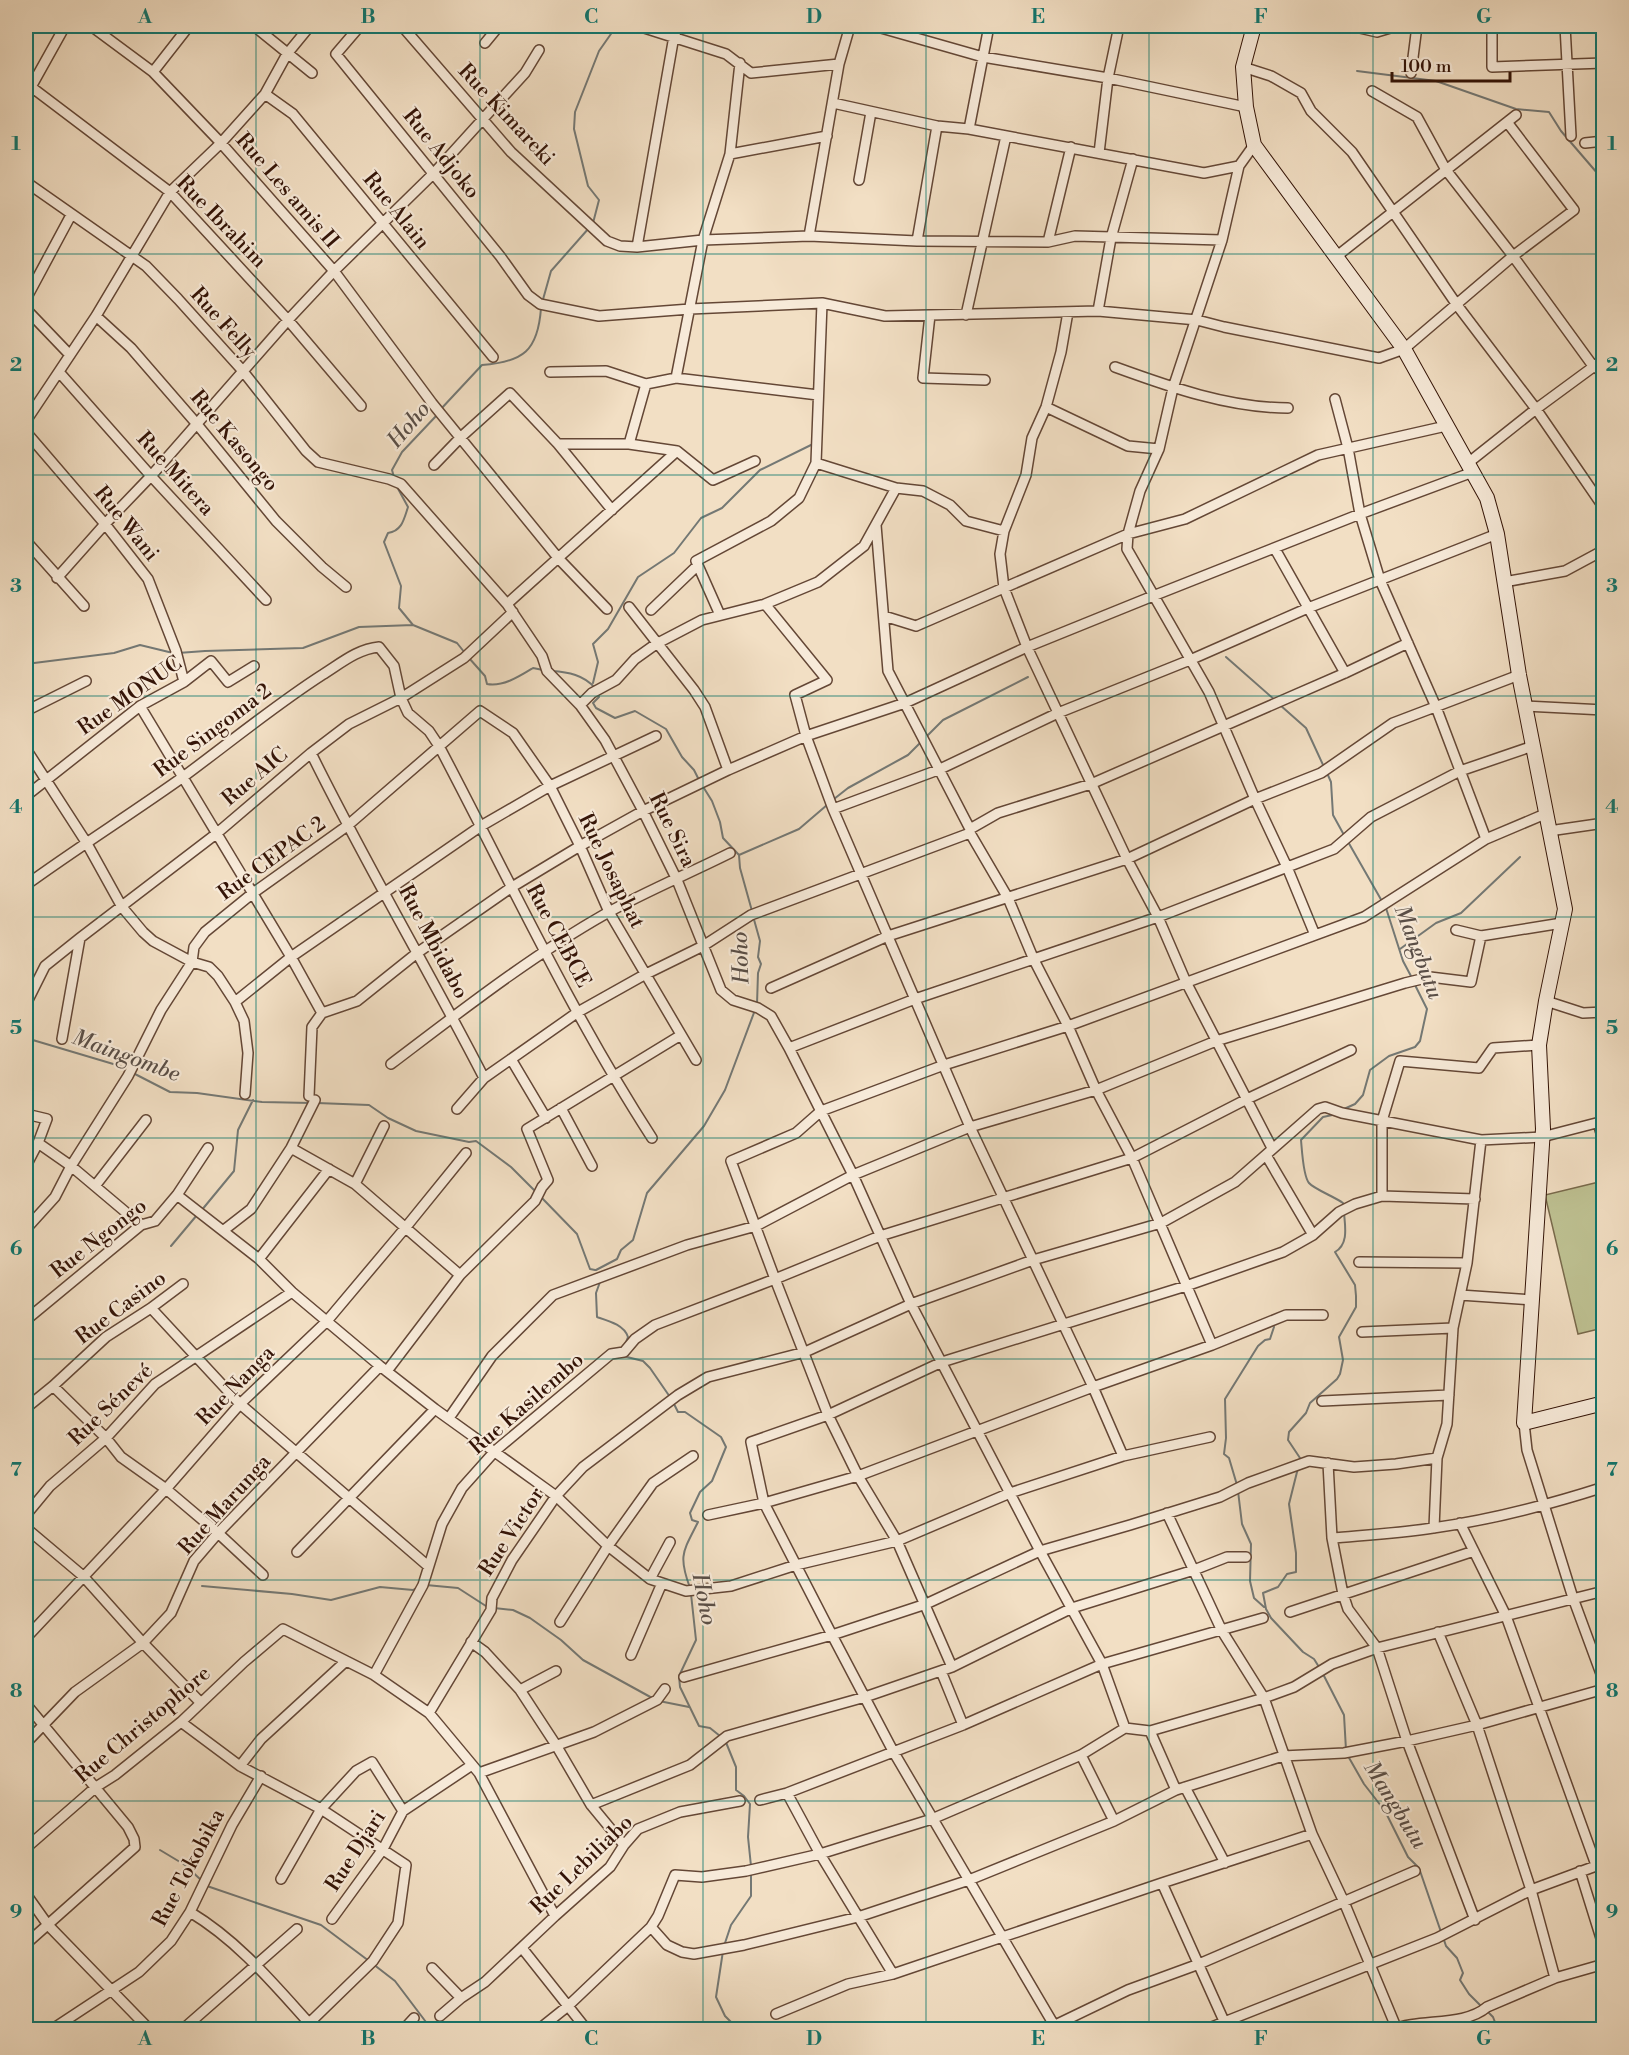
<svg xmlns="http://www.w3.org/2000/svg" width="1629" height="2055" font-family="'Libre Bodoni',serif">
<rect width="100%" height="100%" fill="#f2dfc4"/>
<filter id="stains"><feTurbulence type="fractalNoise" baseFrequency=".00333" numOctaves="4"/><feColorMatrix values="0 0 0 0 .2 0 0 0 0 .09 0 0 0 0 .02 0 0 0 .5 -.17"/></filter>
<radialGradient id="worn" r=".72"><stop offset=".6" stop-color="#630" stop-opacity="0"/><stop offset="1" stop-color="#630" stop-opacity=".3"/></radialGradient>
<path fill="#bec192" stroke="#796a4c" stroke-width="1.5" d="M1603 1181V1328L1578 1334 1545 1195Z"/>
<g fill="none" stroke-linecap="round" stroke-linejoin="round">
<path stroke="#747874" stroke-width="2" d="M1357 71 1436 81 1516 109 1549 112 1561 131 1604 181
M593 223 599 200 588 186 574 129 575 112 599 51 613 31 630 26
M542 303 551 271 589 228
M440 410 482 365C523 362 538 351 541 308
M394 477 392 470 402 452 437 415
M396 485 408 507C404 519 402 531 388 533L384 542 401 586 399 608 413 625 457 643 465 653
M178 653 205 651 303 648 359 627 413 625
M1226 657 1276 701
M469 658 485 676 487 684C503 687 520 676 533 668L543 670
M26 664 114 653 140 645 173 653
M552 671C568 672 584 675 595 688
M593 683 598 662 593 644 608 629 638 577 674 553 701 518 722 508 760 470 813 444
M598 693 599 697 593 703 596 708 615 718 635 711 666 729 682 757 694 770 699 780
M1280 705 1306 728 1324 767
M925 738 943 720 1028 677
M1327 773 1331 782 1333 815 1344 835
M702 785 712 801 720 822 723 838 739 855 740 868 752 911
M834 799 848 788 908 755 921 742
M1347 840 1383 903
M739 855 799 829 827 805
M1386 908 1403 961 1412 978
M753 916 760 941 758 957 761 964 758 973 757 1004
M1400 949 1436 923 1461 913 1520 857
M26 1038 120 1066 128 1070
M133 1073 170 1092 197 1093 262 1102 311 1103
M317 1103 369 1105 388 1118 416 1131 469 1142 476 1141 511 1167 536 1192
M1344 1109 1355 1104 1363 1095 1370 1070 1389 1056 1415 1047 1420 1041 1427 1009 1414 983
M1337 1114 1323 1117 1301 1140C1302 1150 1303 1176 1309 1183 1314 1189 1335 1197 1343 1203V1207
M540 1196 577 1234 590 1269 595 1270
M201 1211 234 1171 238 1130 253 1100
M171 1246 197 1215
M596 1270 617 1259 621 1250 633 1240 647 1193 704 1126 725 1090 755 1010
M600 1282 596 1293 597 1317C609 1321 624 1325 628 1337L625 1345
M623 1356 643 1361 650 1368 670 1397
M673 1402 678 1412H685L721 1437 726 1447 712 1481 700 1492 690 1513 692 1520 698 1522C683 1552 678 1555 690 1588
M1299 1462 1300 1458 1288 1440 1289 1432 1306 1413 1310 1403 1337 1379 1340 1374 1343 1360 1339 1337 1356 1307V1296L1355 1285 1335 1252C1349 1244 1345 1226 1344 1213
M1298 1468 1289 1504 1296 1553V1572L1287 1574 1278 1587 1263 1593 1266 1609 1271 1618 1303 1652 1314 1659 1319 1667
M1237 1485 1229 1458 1224 1454 1226 1438 1225 1399 1258 1346 1265 1340 1270 1339 1274 1327
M1238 1491 1242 1524 1251 1544 1250 1581 1254 1598 1264 1607
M426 1585 458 1588 489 1608
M202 1586 292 1594 331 1600 380 1587 413 1590 418 1587
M691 1594 696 1640 679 1676 680 1687 699 1726 710 1728 720 1736
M494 1608 513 1610 530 1618 561 1640 583 1660 654 1699
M1322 1672 1344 1715 1346 1750
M659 1701 689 1707
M725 1740 736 1767V1790L744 1796 750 1804 748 1837 751 1866
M1348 1756 1364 1784 1385 1811 1408 1857 1419 1868 1441 1932
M160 1850 185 1865 201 1880
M207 1886 321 1925 369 1961
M1443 1937 1446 1946 1457 1958 1463 1973 1460 1980 1469 1994 1482 2007
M724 1946 731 1925 751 1896V1872
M723 1951 716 1997 725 2016 739 2030
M373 1964 395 1981 432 2030
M1486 2010 1493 2017 1498 2030"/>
<g stroke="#644736" stroke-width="12">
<path id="street" d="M91 26 153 72 221 143 334 271 432 403 559 559 607 609
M254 26 312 73
M360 26 336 54 500 256 528 295 540 304 599 316 690 309 822 303 885 316 1098 311 1197 320 1224 327 1379 358 1404 349 1513 256 1574 210 1507 122
M402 26 511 152 607 241 620 246 637 247 703 240 809 236 917 241 1048 242 1075 236 1222 240
M638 26 726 54 751 73 839 64
M874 26 983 57 1108 78 1246 107
M1236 26 1253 29
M1351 26 1377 32 1397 26
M1492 26V67L1604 63
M1565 26 1571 136
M485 43 499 26
M1243 67 1271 76 1301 93 1311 111 1352 152 1457 305 1536 409 1604 508
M153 72 189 26
M1411 73 1417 26
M26 83 170 192 288 320 361 406
M1372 91 1417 117 1446 170 1513 256 1593 366 1604 373
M265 94 293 114 493 357
M26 101 31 87 65 26
M833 103 937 126 969 129 1204 173 1239 166
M969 129 989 26
M1585 143 1604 141
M1254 145 1239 166 1222 240 1173 388 1159 449 1140 491 1128 534 1127 549 1209 692 1255 799 1287 867 1315 935
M1099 153 1108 78 1119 26
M730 154 827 136
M859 180 871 112
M26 182 146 266 178 299 242 370 306 451 318 462 389 479 401 484 507 604 542 656 547 671 580 705 605 740 643 811 677 880 721 990 733 1000 758 1008 771 1016 789 1048 853 1175 911 1304 1040 1551 1102 1664 1125 1728
M809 236 839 64 850 26
M917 241 937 126
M1048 242 1071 147
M637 247 674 36 679 26
M1337 256 1516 115
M26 299 71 215
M26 309 70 355
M1098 311 1111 238 1133 159
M1068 312 1061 352 1046 407 1032 438 1026 475 1004 531 1000 554 1004 588 1027 647 1127 859 1158 917 1186 982 1272 1148
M930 315 923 378 985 380
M966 315 1006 136
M96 316 131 348 196 423 276 521 322 567 346 587
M1115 367C1170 387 1229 408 1288 408
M59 372 151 476 266 600
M550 372 606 371 646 384 676 378 703 240 730 154 740 63
M676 378 818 395
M1335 399 1348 448 1360 514 1380 580 1436 707 1486 839
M1046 407 1128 446 1159 449
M26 421 96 316 170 192 221 143 265 94 287 54 310 26
M26 432 105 524 148 579 176 651 184 682
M558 444H629L677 451 713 480 755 461
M629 444 646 384
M816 463 896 488 923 491 950 505 966 521 1004 531
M1468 463 1536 409 1604 359
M434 465 461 437 510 393 558 444 612 510
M876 525 888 671 970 829V833L1008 898 1034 960 1068 1026 1096 1090 1132 1158 1212 1345
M26 541 84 606
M1275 549 1345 673
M57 578 105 524 151 476 288 320 334 271 434 173 482 120 525 73 539 50
M1504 582 1565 571 1604 550
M507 604 677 451
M765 604 827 680 795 695 806 736 833 809 970 1127 1093 1387 1123 1456
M629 607 694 690 705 707 728 770
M651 610 698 565
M720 615 696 561 771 521 799 498 816 463 822 303
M884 616 916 626 1128 534 1185 519 1318 455 1446 426
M580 705 592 693 616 680 635 659 656 644 702 620 765 604 818 582 864 546 896 488
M140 706 291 957 322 1013
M1525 706 1604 710
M26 711 86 681
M26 749 86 842 122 907 143 932 153 941 192 962 209 967 218 976 235 1002 244 1021 248 1053 245 1094
M311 753C365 863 428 969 484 1078
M26 796 140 706 184 682 211 661 228 682 254 666
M833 809 938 770 1058 713 1190 660 1308 608 1497 534
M970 829 998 813 1091 784 1345 673 1408 643
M1549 831 1604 823
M26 885C77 848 131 814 183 777 229 743 274 706 322 675 340 664 357 649 379 647L394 666 401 698 408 713 429 731 439 746C508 877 571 1013 652 1138
M1456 930 1481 936 1562 923
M771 988 888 936 1127 859 1255 799 1321 773 1393 723 1519 675
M1546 1001 1583 1013 1604 1012
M235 1002 291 957 481 826 550 786 656 736
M26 1004 45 966 80 938 216 834 311 753 349 724 401 698 464 658 513 612
M322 1013 357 1001 417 953 512 887 580 846 643 811 728 770 806 736 905 703 1027 647 1153 596 1360 514 1473 472
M62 1039 80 938
M789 1048 915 999 1158 917 1334 849 1371 817 1460 771 1533 746
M511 1059 546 1118
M391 1064C461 1011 531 956 607 913 647 891 690 873 730 853
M309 1096 312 1027 322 1013
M561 1108 592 1166
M457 1109 484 1078 578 1012 644 975 703 946 751 915 970 833
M26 1114 47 1119 38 1143 26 1166
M1598 1123 1604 1143
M38 1143 71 1166 141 1225
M291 1148 355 1184 460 1275
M1266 1155 1313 1235
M355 1184 384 1126
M95 1186 146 1120
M177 1195 259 1259 292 1292 380 1366 435 1409 556 1496 608 1546 650 1579 686 1591 731 1586 796 1565 897 1541 1010 1493 1123 1456 1210 1437
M1382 1196V1121L1400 1061 1479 1068 1493 1048 1539 1045
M26 1229 55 1197 71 1166 128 1076 161 1010 192 962 194 947 205 932 253 893 347 826 480 711 513 733 550 786 580 846 609 912 696 1060
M224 1230 251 1209 291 1148 315 1100
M259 1259 329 1169
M1359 1262 1467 1263
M1460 1295 1532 1300
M151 1308 240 1404 428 1566
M26 1320 141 1225 155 1221 177 1195 208 1148
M1362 1332 1453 1328
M387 1371 460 1275 535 1201 542 1187 548 1180 527 1129 681 1035
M53 1386 106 1438 121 1457 166 1489 218 1533 263 1575
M1322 1401 1449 1395
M26 1408 53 1386 106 1337 151 1308 183 1284
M449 1418 492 1356 553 1295 687 1245 756 1226 853 1175 970 1127 1096 1090 1216 1041 1405 983 1430 977 1471 982 1481 936
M1524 1423 1527 1450 1573 1598 1604 1682
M1328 1463 1332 1538 1343 1594 1348 1609 1377 1648 1407 1741 1475 1920
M1167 1513 1222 1631 1264 1698 1312 1834 1344 1902 1396 2027
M26 1515 50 1486 106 1438 155 1384 292 1292
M708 1515 764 1503 858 1476 1093 1387 1212 1345 1286 1315H1323
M1460 1523 1506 1616 1596 1865
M26 1528 83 1576 143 1643 200 1702
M1434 1528 1437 1458 1447 1424 1453 1328 1467 1263 1481 1140
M1332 1538C1366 1535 1400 1533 1433 1528 1491 1520 1548 1505 1604 1487
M297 1552 435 1409
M650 1579 670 1542
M1290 1612 1474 1551
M560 1622 608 1546 653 1483 693 1456
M1438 1632 1477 1725 1531 1890 1555 1978
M26 1638 166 1489 240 1404 327 1321 406 1227 466 1153
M471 1642 485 1652 520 1690 556 1745 591 1805 624 1845
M631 1655 662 1583
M952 1667 897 1541 858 1476 828 1415 775 1279 731 1161 796 1133 821 1111 944 1065 1068 1026 1364 917 1486 839 1545 814
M941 1671 963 1725
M374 1675 423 1585 442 1524 462 1488 495 1451 611 1354 624 1352 635 1339 655 1325 775 1279 880 1236 1132 1158 1247 1099 1351 1050
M684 1677 832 1635 926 1604 1040 1551 1130 1525 1220 1497 1248 1483 1309 1461 1354 1467 1396 1464 1437 1458
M520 1690 556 1671
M26 1704 128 1827 134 1839 135 1847 26 1944
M429 1713 491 1610 492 1598 512 1560 556 1496 583 1467 678 1395 708 1377 805 1352 911 1304 1033 1260 1161 1223 1235 1182 1318 1109 1325 1107 1342 1113 1481 1140 1542 1137 1604 1121
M181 1722 240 1766 321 1809 406 1865 398 1923 373 1961 302 2030
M1150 1731 1176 1790
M26 1743 75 1692 143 1643 171 1613 194 1561 218 1533 380 1366
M1081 1755 1114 1821
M240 1766 261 1739 346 1661
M479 1773 594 1732 657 1700 665 1689
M1185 1787 1225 1863
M787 1793 820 1854 893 1974
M760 1800 787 1793 963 1725 1102 1664 1263 1618
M591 1805 690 1765 727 1736 865 1697 952 1667 1072 1608 1194 1570 1227 1557H1246
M26 1848 96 1787 115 1775 181 1722 244 1662 283 1629 374 1675 429 1713 479 1773 555 1916
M1580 1871 1604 1948
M281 1879 321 1809 356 1771 372 1762 403 1811
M1162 1883 1228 2030
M26 1894 48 1925 150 2030
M190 1912C238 1941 272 1982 309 2023
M332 1919 383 1849 403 1811 472 1765
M651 1927 667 1945 682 1952 694 1954 744 1945 858 1917 969 1880 1114 1821 1176 1790 1283 1756 1344 1753 1407 1741 1477 1725 1604 1689
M522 1948 587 2030
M432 1968 461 1998
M776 2014 848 1984 893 1974 1162 1883 1312 1834
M440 2016 461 1998 485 1982 555 1916 610 1867 624 1845 638 1829 680 1812 740 1801
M1054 2025 893 1751 832 1635 764 1503 751 1442 828 1415 942 1362 1186 1286 1283 1252 1313 1235 1339 1212 1355 1204 1382 1196 1475 1199
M51 2030 139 1972 171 1941 190 1912 232 1825 261 1776
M182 2030 297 1929
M403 2030 414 2018
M538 2030 568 2006 651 1927 658 1916 675 1875 702 1877 746 1871 820 1854 932 1819 1081 1755 1125 1728 1150 1731 1264 1698 1294 1687 1332 1664 1377 1648 1604 1591
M1045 2030 1128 1990 1199 1964 1415 1871
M1204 2030 1437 1938 1531 1890 1604 1863
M1392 2030C1419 2018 1464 2027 1487 2007L1555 1978 1604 1964"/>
</g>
<g stroke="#341407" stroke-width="16">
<path id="secondary" d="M1254 26 1243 67 1246 107 1254 145 1404 349 1487 498 1497 534 1519 675 1565 909 1546 1001 1539 1045 1543 1129 1524 1423 1604 1403"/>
</g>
<use href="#street" stroke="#f7ead9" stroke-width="9"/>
<use href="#secondary" stroke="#f7ead9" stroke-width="14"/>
</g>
<path fill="none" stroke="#0f766e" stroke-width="1.5" stroke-opacity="0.55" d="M256 26V2030M480 26V2030M703 26V2030M926 26V2030M1149 26V2030M1373 26V2030M26 254H1604M26 475H1604M26 696H1604M26 917H1604M26 1138H1604M26 1359H1604M26 1580H1604M26 1801H1604"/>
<g text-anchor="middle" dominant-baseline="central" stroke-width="4.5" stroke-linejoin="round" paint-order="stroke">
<g font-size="21" fill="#341407" stroke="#f7ead9">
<text transform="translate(506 115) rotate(47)">Rue Kimareki</text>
<text transform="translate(441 154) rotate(51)">Rue Adjoko</text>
<text transform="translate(287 191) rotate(49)">Rue Les amis II</text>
<text transform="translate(396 211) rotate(51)">Rue Alain</text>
<text transform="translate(221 222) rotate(46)">Rue Ibrahim</text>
<text transform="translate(223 323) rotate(48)">Rue Felly</text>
<text transform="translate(234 441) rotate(50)">Rue Kasongo</text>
<text transform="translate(175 474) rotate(48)">Rue Mitera</text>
<text transform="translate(126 524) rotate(51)">Rue Wani</text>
<text transform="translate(130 696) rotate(-35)">Rue MONUC</text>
<text transform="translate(213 731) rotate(-37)">Rue Singoma 2</text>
<text transform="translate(255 777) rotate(-40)">Rue AIC</text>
<text transform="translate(672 830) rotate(64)">Rue Sira</text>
<text transform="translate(272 859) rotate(-36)">Rue CEPAC 2</text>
<text transform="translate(611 871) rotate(64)">Rue Josaphat</text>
<text transform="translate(558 936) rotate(62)">Rue CEBCE</text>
<text transform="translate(433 942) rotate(62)">Rue Mbidabo</text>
<text transform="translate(99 1239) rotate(-38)">Rue Ngongo</text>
<text transform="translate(121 1308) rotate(-37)">Rue Casino</text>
<text transform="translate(236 1386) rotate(-46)">Rue Nanga</text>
<text transform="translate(527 1404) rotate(-41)">Rue Kasilembo</text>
<text transform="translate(111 1405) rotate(-44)">Rue Sénevé</text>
<text transform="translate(225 1505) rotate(-48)">Rue Marunga</text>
<text transform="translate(512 1532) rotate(-57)">Rue Victor</text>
<text transform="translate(143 1725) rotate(-40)">Rue Christophore</text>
<text transform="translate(356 1851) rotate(-57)">Rue Djari</text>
<text transform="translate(582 1865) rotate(-44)">Rue Lebiliabo</text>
<text transform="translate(189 1868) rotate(-62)">Rue Tokobika</text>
</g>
<g font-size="22" font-style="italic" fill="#594e47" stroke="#f7ead9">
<text transform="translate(409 425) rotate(-50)">Hoho</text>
<text transform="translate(1418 952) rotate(69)">Mangbutu</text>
<text transform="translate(741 958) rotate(-92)">Hoho</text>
<text transform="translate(126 1056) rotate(20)">Maingombe</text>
<text transform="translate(704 1599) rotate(79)">Hoho</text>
<text transform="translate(1395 1805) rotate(58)">Mangbutu</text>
</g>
</g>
<rect width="1629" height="2055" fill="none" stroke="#f2dfc4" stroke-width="66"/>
<path d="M1392 72v9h118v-9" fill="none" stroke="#341407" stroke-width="3"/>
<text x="1401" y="72" font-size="18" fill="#341407" stroke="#f7ead9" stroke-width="4.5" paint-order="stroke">100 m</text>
<rect x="33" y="33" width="1563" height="1989" fill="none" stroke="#0f766e" stroke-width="2"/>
<g font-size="20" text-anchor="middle" font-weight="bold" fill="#0f766e">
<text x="145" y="23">A</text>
<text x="368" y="23">B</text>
<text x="591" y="23">C</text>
<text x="814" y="23">D</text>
<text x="1038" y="23">E</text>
<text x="1261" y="23">F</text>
<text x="1484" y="23">G</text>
<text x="16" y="150">1</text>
<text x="1612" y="150">1</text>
<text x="16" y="371">2</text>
<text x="1612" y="371">2</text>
<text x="16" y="592">3</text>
<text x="1612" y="592">3</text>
<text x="16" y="813">4</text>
<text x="1612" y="813">4</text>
<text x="16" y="1034">5</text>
<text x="1612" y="1034">5</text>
<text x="16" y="1255">6</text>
<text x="1612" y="1255">6</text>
<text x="16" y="1476">7</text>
<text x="1612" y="1476">7</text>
<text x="16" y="1697">8</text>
<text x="1612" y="1697">8</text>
<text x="16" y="1918">9</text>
<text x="1612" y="1918">9</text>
<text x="145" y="2045">A</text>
<text x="368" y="2045">B</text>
<text x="591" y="2045">C</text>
<text x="814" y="2045">D</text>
<text x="1038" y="2045">E</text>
<text x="1261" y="2045">F</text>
<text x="1484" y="2045">G</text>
</g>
<rect width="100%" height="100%" filter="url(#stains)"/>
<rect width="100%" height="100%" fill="url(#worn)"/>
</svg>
